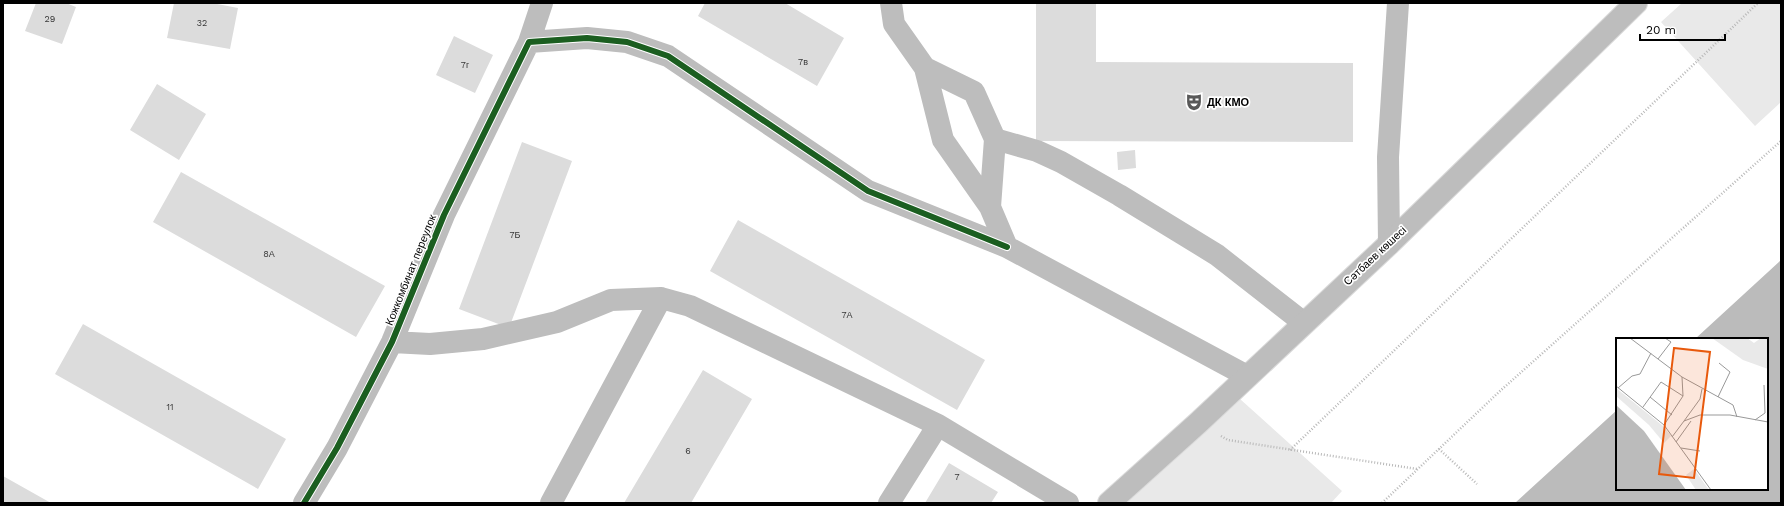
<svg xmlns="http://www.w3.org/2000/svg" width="1784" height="506" font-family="'Work Sans',sans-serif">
<rect width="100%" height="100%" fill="#fff"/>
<path fill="#e9e9e9" d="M1682 3H1781V102L1755 126 1661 22Z
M1240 399 1342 491 1331 503H1125Z"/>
<path fill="#bbb" d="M1781 260V503H1515L1617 410V489H1767V339H1695Z"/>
<path fill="#dcdcdc" d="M36 3H66L76 7 62 44 25 31Z
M174 3H212L238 8 230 49 167 38Z
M705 3H785L844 38 817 86 698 16Z
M1036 3H1096V62L1353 63V142L1036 141Z
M454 36 493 55 475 93 436 75Z
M157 84 206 114 179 160 130 130Z
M522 142 572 161 509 328 459 309Z
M1135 150 1136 168 1118 170 1117 152Z
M181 172 385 286 356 337 153 222Z
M738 220 985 360 957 410 710 271Z
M83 324 286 439 258 489 55 374Z
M703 370 752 399 691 503H624Z
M949 463 998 492 991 503H925Z
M3 476 51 503H3Z"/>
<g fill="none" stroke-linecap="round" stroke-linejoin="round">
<g stroke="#dbdbdb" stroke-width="24">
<path id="major" d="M1109 503 1198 423 1389 244 1636 3"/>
</g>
<path stroke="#b8b8b8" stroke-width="2.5" stroke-dasharray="1 2" stroke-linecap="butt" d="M1221 436 1228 440 1417 469
M1439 449 1477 484
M1290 450 1758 3
M1382 503 1500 391 1781 141"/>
<path stroke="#bdbdbd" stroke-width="22" d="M891 3 894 24 925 68 943 140 990 207 1007 247 1247 376
M529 42 587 38 627 42 668 56 868 191 1007 247
M925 68 974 92 995 139 990 207
M995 139 1037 151 1061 162 1119 195 1217 255 1304 323
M1389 244 1388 157 1398 3
M392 342 430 344 483 339 557 322 611 300 661 298 690 306 938 425 1068 503
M304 503 337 448 392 342 444 215 529 42 542 3
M551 503 661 298
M889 503 938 425"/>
<use href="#major" stroke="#bdbdbd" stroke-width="22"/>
<g stroke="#fff" stroke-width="8">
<path id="cycleway" d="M304 503 337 448 392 342 444 215 529 42 587 38 627 42 668 56 868 191 1007 247"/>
</g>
<use href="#cycleway" stroke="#1b5e20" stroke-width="6"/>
</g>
<defs>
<g id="theatre-bare" transform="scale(1.38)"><path d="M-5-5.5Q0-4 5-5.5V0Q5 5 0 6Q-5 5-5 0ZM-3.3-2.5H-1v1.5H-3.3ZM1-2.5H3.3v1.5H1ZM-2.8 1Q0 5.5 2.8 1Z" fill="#595959" stroke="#fff" stroke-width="2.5" paint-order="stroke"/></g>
</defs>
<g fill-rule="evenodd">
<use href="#theatre-bare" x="1194" y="102"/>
</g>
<g text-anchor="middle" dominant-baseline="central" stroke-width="3.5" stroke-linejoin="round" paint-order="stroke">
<g font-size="9" fill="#373737">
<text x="50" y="19">29</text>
<text x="202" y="23">32</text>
<text x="803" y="62">7в</text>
<text x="465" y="65">7г</text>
<text x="515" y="235">7Б</text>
<text x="269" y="254">8А</text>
<text x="847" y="315">7А</text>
<text x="170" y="407">11</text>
<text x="688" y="451">6</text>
<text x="957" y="477">7</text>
</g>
<g font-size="11" font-weight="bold" fill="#000" stroke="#fff" text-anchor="start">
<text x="1207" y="102">ДК КМО</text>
</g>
<g font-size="11" fill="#000" stroke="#fff">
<text transform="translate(1375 256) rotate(-43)">Сәтбаев көшесі</text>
<text transform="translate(411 270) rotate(-68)">Кожкомбинат переулок</text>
</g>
</g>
<g transform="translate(1616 338)">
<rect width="152" height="152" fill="#fff"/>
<path d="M96 0H131L138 5 145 0H152V31L127 22ZM0 50 47 88 55 98 48 105 33 87 0 58ZM78 131 93 152H80L70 137Z" fill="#e9e9e9"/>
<path d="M0 67 28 93 70 152H0Z" fill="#bbb"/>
<path fill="none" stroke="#999" stroke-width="1" d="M14 0 66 39 117 67 121 79M42 21 55 4 49 0M0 48 48 87 95 152M2 50 16 38 24 36 35 15M34 59 56 77M102 59 114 34 103 25M27 69 45 44 67 58M139 82 149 75 148 47M68 83 84 61 86 51M48 87 67 58 66 39M56 99 68 83 84 77H114L152 84M60 104 75 83M65 110 84 113"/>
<path fill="#e8590c" fill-opacity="0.15" stroke="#e8590c" stroke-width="2" d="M58 10 94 14 78 140 43 136Z"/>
<rect width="152" height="152" fill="none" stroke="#000" stroke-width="2"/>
</g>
<rect width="1784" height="506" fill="none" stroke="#000000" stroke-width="8"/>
<path d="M1640 34v6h85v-6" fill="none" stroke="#000000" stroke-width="2"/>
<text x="1646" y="34" font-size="12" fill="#000000" stroke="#ffffff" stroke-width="3" paint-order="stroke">20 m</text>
</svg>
